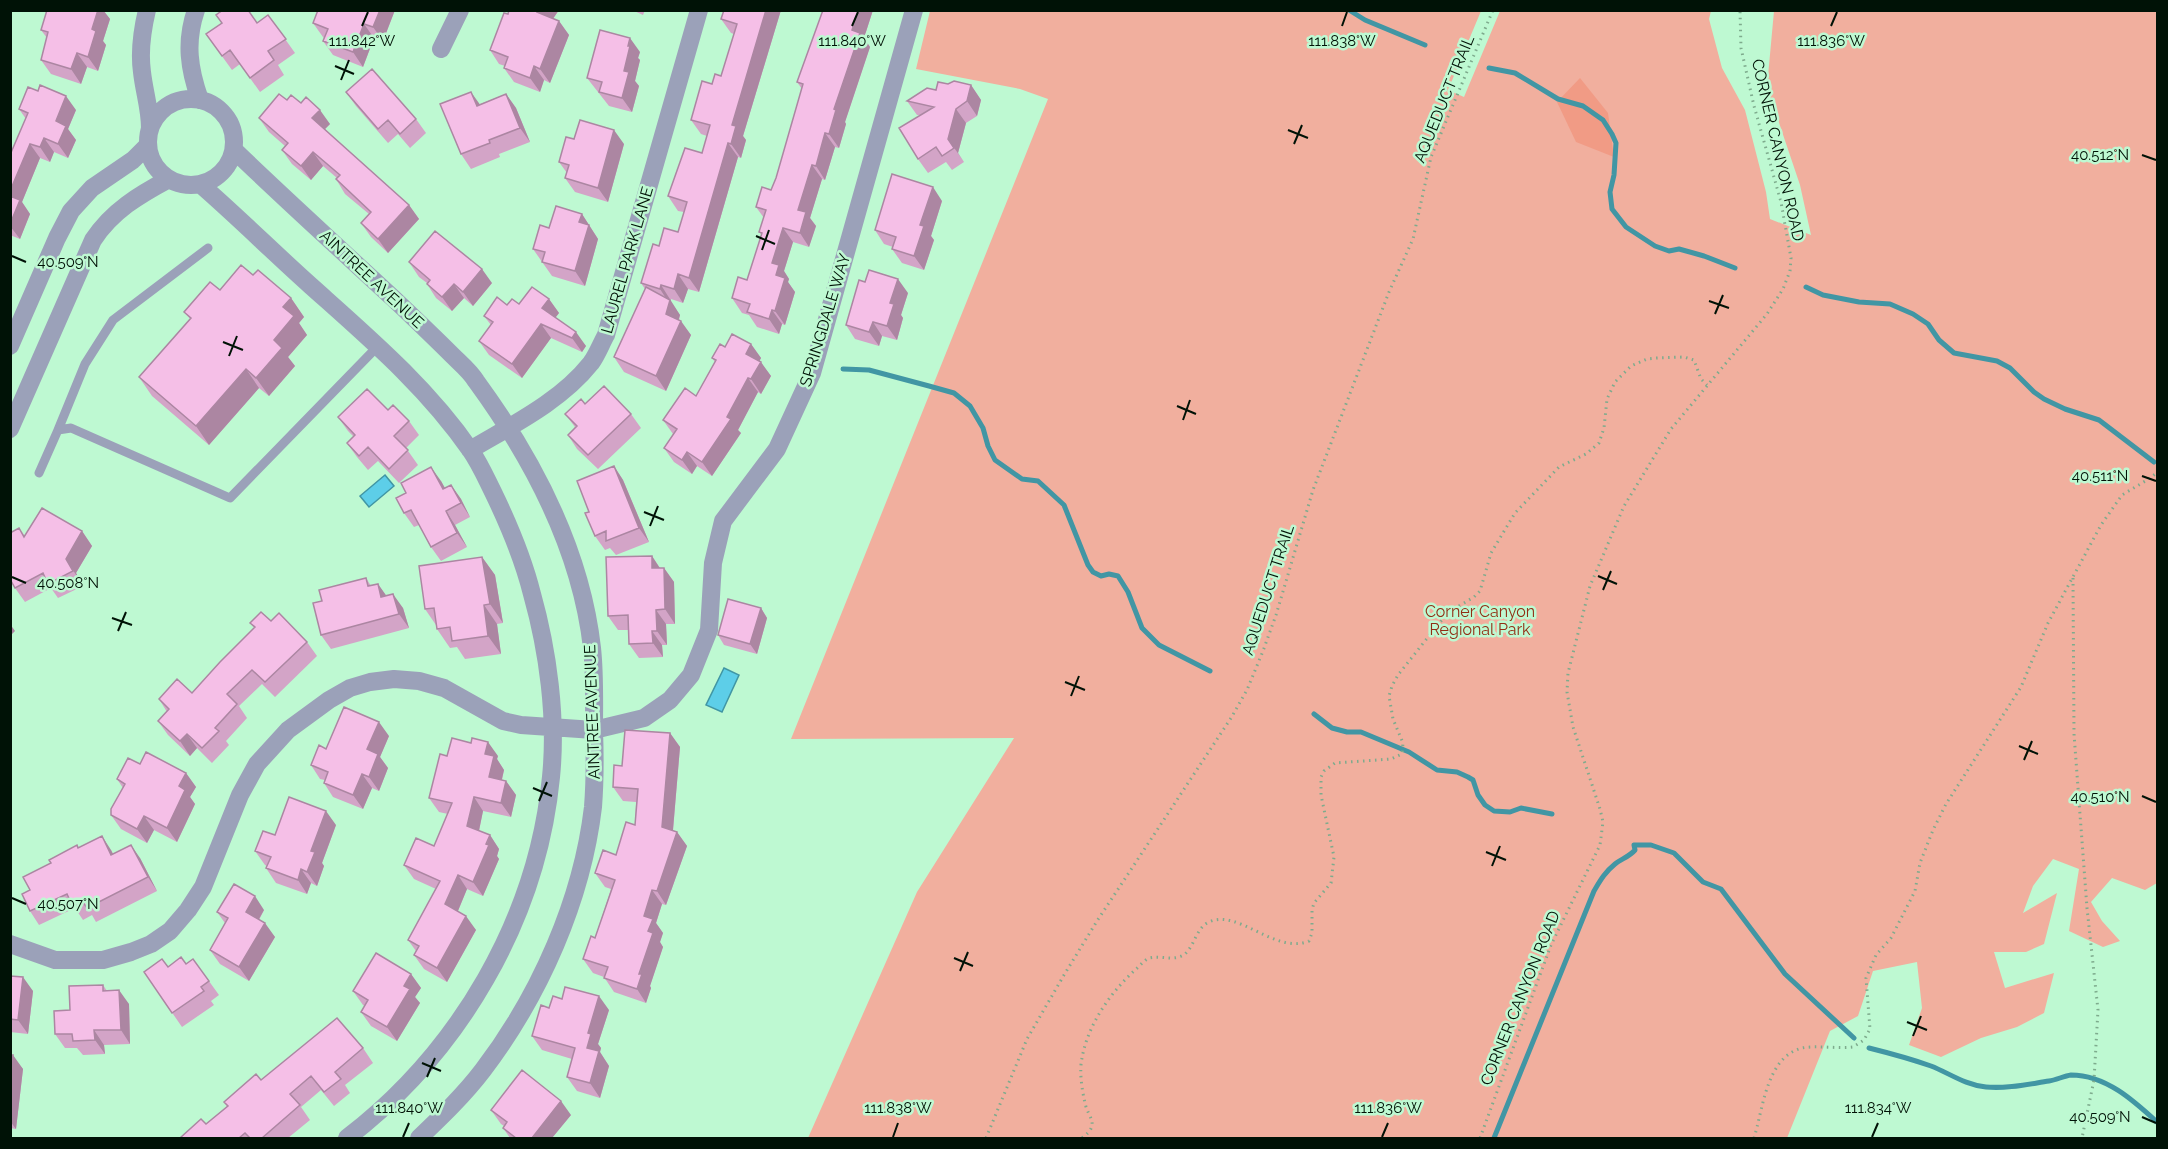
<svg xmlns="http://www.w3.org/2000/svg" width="2168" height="1149" font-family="Raleway,sans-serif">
<rect width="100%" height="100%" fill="#bef9d2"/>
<path fill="#f1af9e" d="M930 11H1481L1448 90 1464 97 1500 11H1711L1709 19 1722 68 1745 110 1766 192 1770 219 1811 235 1800 185 1767 87 1774 11H2157V883L2145 890 2112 878 2091 902 2102 921 2120 941 2103 947 2069 931 2079 869 2053 859 2033 886 2023 913 2057 893 2044 944 2026 952H1994L2005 988 2054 973 2044 1013 2017 1027 1981 1038 1941 1057 1909 1045 1922 1008 1917 962 1873 971 1858 1016 1830 1031 1787 1138H808L917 892 1014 738 791 739 1048 99 1020 89 916 69Z"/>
<path fill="#f19b85" d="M1580 78 1608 113 1614 157 1576 142 1557 102Z"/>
<path fill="#5dcee8" stroke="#4196a4" stroke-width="1.5" d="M385 475 394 486 369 507 360 496Z
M724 668 739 675 722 712 706 705Z"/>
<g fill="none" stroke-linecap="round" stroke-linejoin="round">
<path stroke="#4196a4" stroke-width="5" d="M1349 10 1365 20 1425 45
M1489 68 1515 73 1558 99 1583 106 1603 120 1612 134 1616 143 1614 175 1610 192 1612 209 1626 227 1655 246 1669 251 1679 249 1704 256 1735 268
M1806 287 1823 295 1859 302 1890 304 1913 314 1928 324 1939 340 1954 353 1997 361 2010 368 2034 392 2044 399 2065 409 2099 420 2154 462
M843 369 869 370 929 386 954 393 970 406 983 428 988 446 995 460 1022 479 1038 481 1064 505 1088 565 1093 572 1101 576 1109 574 1118 576 1128 592 1142 628 1159 645 1210 671
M1314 714 1332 728 1347 732H1361L1409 752 1437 770 1457 772 1468 777 1473 780 1478 795 1485 805 1494 811 1510 812 1521 808 1552 814
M1869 1048C1889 1053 1911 1059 1931 1066 1949 1073 1965 1085 1986 1087 2007 1089 2029 1084 2049 1081 2056 1080 2064 1076 2071 1075 2106 1075 2134 1101 2158 1123
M1494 1138 1594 891C1600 881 1605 872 1615 864 1621 859 1629 857 1635 850L1634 845H1651L1674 853 1703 882 1721 889 1785 974 1854 1038"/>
<path stroke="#7eab8d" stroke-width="3" stroke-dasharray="1.5 4.5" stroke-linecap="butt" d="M2073 578 2074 734 2087 908 2098 1010 2094 1080 2082 1138
M986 1138 1027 1039 1064 975 1097 921 1231 718 1247 690 1263 651 1276 615 1313 490 1389 292 1413 239 1431 157 1493 10
M1082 1138C1101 1124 1088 1118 1085 1103 1082 1090 1079 1071 1082 1058 1088 1024 1111 992 1135 970 1140 966 1144 960 1149 958 1162 955 1174 962 1185 954 1195 945 1196 928 1209 922 1238 908 1275 955 1309 941L1312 933V910L1314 903 1331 883 1334 857 1321 795V777L1324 771 1335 763 1391 759 1402 754 1403 743 1393 719 1389 696 1392 686 1398 675 1440 622 1452 610 1474 597 1480 591 1491 553 1515 513 1559 467 1586 454 1599 443 1604 428 1607 399 1615 382 1631 366 1647 359 1657 358 1684 357 1694 360 1701 379 1707 385
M1480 1138 1551 945 1600 845 1603 822 1600 809 1573 727 1567 692 1568 673 1590 586 1624 506 1671 429 1767 314 1783 289 1790 271 1791 258 1781 202 1754 106 1741 48 1740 10
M1754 1138C1763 1110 1766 1057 1802 1048 1818 1045 1837 1049 1853 1047L1864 1040 1870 1029 1866 978 1876 955 1891 938 1915 891 1920 863 1933 830 1946 804 2021 687 2048 623 2101 525 2122 495 2147 480 2158 472"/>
<path stroke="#9ba1b9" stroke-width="9" d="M58 430 85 364 113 320 208 248
M39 473 58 430 71 428 230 498 378 346"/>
<path stroke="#9ba1b9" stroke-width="18" d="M147 10C142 31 139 51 142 72 144 91 150 108 150 128
M196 10C185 42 189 69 200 100
M441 49 460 10
M148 142a43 43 0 1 1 86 0a43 43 0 1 1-86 0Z
M234 150C286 200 340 249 393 298 413 317 433 336 452 355 460 363 470 371 476 381 533 459 581 550 592 648 595 675 594 703 594 730 595 756 595 781 593 807 582 900 540 995 483 1070 464 1095 441 1117 419 1138
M200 184C238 217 273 252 311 286 368 337 427 387 471 451 480 464 486 478 493 492 509 525 523 558 532 594 548 651 557 718 551 777 537 920 459 1052 347 1138
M10 346 57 238 71 211 92 188 133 160 148 145
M10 429 93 240C112 211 139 195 169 179
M470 450C512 425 560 402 591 363 597 355 601 344 606 335L699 10
M10 944 55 960H103L131 952 151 944 170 931 188 910 203 887 240 795 257 764 288 730 329 700 350 688 370 682 394 679 419 681 444 688 503 721 521 725 594 730 644 718 670 700 691 675 709 630 713 563 723 521 777 449 812 373 914 10"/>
</g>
<path fill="#d3a4c7" d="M47 10H103L110 19 103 41 106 45 98 71 87 67 81 84 51 74 41 60 47 38 41 30Z
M318 10H395L383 41 374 38 363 67 333 55 323 41 324 38 323 37 313 23Z
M509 10H559L553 19 559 21 569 35 550 83 544 80 540 92 514 82 504 68 505 66 499 64 490 50Z
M632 10H645L643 15Z
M724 10H781L743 136 746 140 741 158 738 157 699 292 688 289 683 303 671 299 670 301 680 315 679 320 691 335 666 391 624 372 614 357 645 289 641 283 659 246 678 232 684 212 678 211 668 196 702 153 707 136 701 134 691 120 721 76 734 34 731 33 721 19Z
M823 10H873L864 38 870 47 845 122 846 124 839 148 835 147 825 180 822 179 810 218 816 226 809 247 793 242 784 271 789 279 788 282 795 292 785 325 782 324 779 334 757 327 749 315 742 313 732 298 747 280 762 235 759 232 764 218 756 207 771 190 776 178 802 89 797 82Z
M268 15 295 53 278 65 284 75 260 92 240 64 232 70 206 34 257 23Z
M640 52 638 58 640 60 635 81 639 86 632 112 609 106 587 78Z
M948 84 971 85 981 100 977 116 966 123 958 153 964 162 952 170 946 162 928 173 918 159 920 115H917L907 101 936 90Z
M346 92 416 119 426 133 410 148 398 134 388 143 356 106Z
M506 94 516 108 530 142 499 154 500 157 471 169 461 154 480 104Z
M287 100 301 103 330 124 325 129 409 205 419 219 388 253 371 237 361 223 369 214 345 194 336 179 337 178 323 166 311 180 292 164 282 150 285 146 269 132 259 118Z
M19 109 76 110 68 129 76 140 68 158 54 152 50 162 40 158 22 202 30 214 20 239 10 235V155L26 119Z
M574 139 624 144 608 202 575 192 565 178 567 173 559 162Z
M942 201 931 236 934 240 924 270 902 263 892 249 893 247 884 244 875 230Z
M582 214 598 239 585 286 552 276 533 249 549 228Z
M409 262 492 283 473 306 464 298 452 311 436 298 427 284V283L419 277Z
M253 275 291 298 304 317 299 323 307 335 288 357 295 366 269 396 259 388 209 445 152 396 139 377 190 319 184 312 220 290Z
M908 293 901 315 903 318 897 340 882 336 879 346 855 339 846 325Z
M549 299 559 313 555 318 586 346 582 352 551 338 522 378 489 355 479 341 491 325 484 316 507 305 519 304Z
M751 344 761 358 759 361 771 376 761 394 758 392 738 430 741 433 712 476 697 466 692 474 674 462 664 448 673 434 663 420 696 396 715 362 712 358 725 347Z
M585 404 631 414 641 428 598 469 577 449 568 435 575 427 565 414Z
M388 410 409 421 419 435 406 448 418 465 399 483 378 461 368 470 357 457 347 443 354 437 348 431 338 417Z
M614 466 623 480 649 542 616 555 610 548 605 550 595 536Z
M441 481 445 488 451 485 461 499 470 517 455 525 467 547 441 561 431 547 419 525 414 527 404 513Z
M19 528 25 536 82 531 92 546 76 573 83 586 58 598 51 588 25 602 15 588Z
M652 556 660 568H664L674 582 675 624H666L667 645H662L663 657 639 658 629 644V630H618L608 616Z
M482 557 495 575 503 623 497 624 501 654 465 659 457 647 450 648 437 629 436 625 425 609Z
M366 578 371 586 378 584 386 596 403 608 409 628 331 649 321 635 322 601Z
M761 608 767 618 757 654 724 645 718 635Z
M271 621 307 642 317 656 275 697 262 684 239 706 247 718 226 741 229 745 212 763 197 748 190 756 168 735 158 721 167 712 159 699 192 693 254 628 250 623Z
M670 733 680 747 673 831 677 832 687 846 666 905 662 904 656 923 663 933 660 942 663 947 650 986 651 988 646 1003 614 992 604 977 593 973 583 959 595 938 611 889 605 887 595 873 616 855 635 825 636 802 623 801 613 787 622 766Z
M389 736 380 757 388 768 379 791 372 788 363 809 333 797 324 783 325 780 320 779 311 765 326 749Z
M498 756 497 759 504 770 502 780 506 781 516 795 511 817 483 811 479 831 490 835 499 849 497 856 499 859 483 896 467 889 458 911 476 930 447 982 424 969 414 955 416 951 408 940 436 889 414 879 404 865 434 846 448 814 439 812 429 798Z
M140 764 186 773 196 787 190 797 195 804 177 842 154 830 147 843 121 829 111 815 123 788 117 779Z
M336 825 322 863 324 866 317 886 311 883 307 894 276 883 266 868 267 866 265 865 255 851 275 835Z
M77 845 79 848 111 850 113 854 140 858 157 891 96 922 92 915 83 920 75 908 39 925 30 911V890Z
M264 910 259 920 275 937 249 981 220 964 210 950 225 923 217 912Z
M193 959 219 995 211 1001 214 1005 182 1027 144 972 186 964Z
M411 974 421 988 415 997 420 1003 397 1041 371 1026 361 1012 365 1006 363 1005 353 991Z
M10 976 33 991 28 1034 10 1032Z
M103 985 107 991 129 1004 130 1044 104 1045 105 1054 83 1055 77 1048H65L55 1034 70 1010Z
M549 1008 609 1010 598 1044 601 1048 600 1052 609 1066 600 1098 577 1091 567 1077 572 1059 542 1050 532 1036Z
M363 1048 373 1063 345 1085 350 1093 334 1106 321 1090 301 1107 310 1120 288 1138H180L206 1124 227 1106 224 1102 261 1080Z
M10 1055 23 1069 16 1129 10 1128Z
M491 1110 571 1115 552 1138H510L503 1128 504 1126 501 1124Z"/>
<path fill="#ac86a2" d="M98 10H103L110 19 103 41 106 45 98 71 88 57 92 29Z
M380 10H395L383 41 373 27Z
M538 10H559L547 27 537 12Z
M766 10H781L743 136 746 140 741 158 731 144 732 125Z
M859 10H873L864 38 870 47 845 122 846 124 839 148 829 134 852 30Z
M559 21 569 35 550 83 540 69Z
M364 24 374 38 363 67 353 52Z
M630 38 640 52 638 58 640 60 635 81 639 86 632 112 622 98 624 71Z
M77 53 87 67 81 84 71 69Z
M534 66 544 80 540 92 530 78Z
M971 85 981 100 977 116 967 101Z
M471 92 481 106H477Z
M506 94 516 108 530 142 520 128Z
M66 96 76 110 68 129 76 140 68 158 58 144 56 121Z
M956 109 966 123 958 153 964 162 948 139Z
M320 110 330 124 322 132 312 118Z
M614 130 624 144 608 202 598 188Z
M825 133 835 147 825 180 816 166Z
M44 138 54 152 50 162 40 147Z
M728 143 738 157 699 292 689 278Z
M30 144 40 158 22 202 30 214 20 239 10 226V191Z
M313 152 323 166 311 180 301 166Z
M812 165 822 179 810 218 816 226 809 247 800 233 798 210Z
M933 187 942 201 931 236 934 240 924 270 914 256 920 225Z
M409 205 419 219 388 253 378 239Z
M582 214 598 239 585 286 575 271 579 222Z
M783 228 793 242 784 271 789 279 788 282 795 292 785 325 775 311 776 275 772 263Z
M482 269 492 283 473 306 463 292Z
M678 274 688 289 683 303 674 289Z
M898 279 908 293 901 315 903 318 897 340 887 326 890 303Z
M454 284 464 298 452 311 442 297Z
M661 285 680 315 676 328 666 314 669 303 660 289Z
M291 298 304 317 299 323 307 335 288 357 295 366 269 396 256 378 274 340 283 307Z
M549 299 559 313 552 322 542 308Z
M772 310 782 324 779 334 769 319Z
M681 321 691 335 666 391 656 376Z
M873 322 882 336 879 346 869 332Z
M541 324 551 338 522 378 512 364Z
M576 332 586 346 582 352 572 338Z
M751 344 761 358 756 368 746 354Z
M761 362 771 376 761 394 751 379Z
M246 369 259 388 209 445 196 426Z
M748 378 758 392 738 430 741 433 712 476 702 462Z
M687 452 697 466 692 474 682 460Z
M614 466 623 480 649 542 639 528Z
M431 467 441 481 453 503 443 489Z
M451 485 461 499 470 517 461 503Z
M446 511 455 525 467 547 457 533Z
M82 531 92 546 76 573 83 586 66 559Z
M652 556 661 570 652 568Z
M482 557 495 575 503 623 490 604Z
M664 568 674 582 675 624 665 609Z
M378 584 388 598 381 597Z
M393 594 403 608 409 628 399 614Z
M484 605 497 624 501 654 488 636Z
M761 608 767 618 757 654 750 644Z
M656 610 666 624 667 645 657 631Z
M10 624 15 631 10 636Z
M652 631 662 645 663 657 653 643Z
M379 722 389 736 380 757 388 768 379 791 369 777 367 749Z
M670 733 680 747 672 841 662 827Z
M187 734 197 748 190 756 180 741Z
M488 742 498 756 497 759 504 770 499 791 489 777 485 754Z
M186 773 196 787 190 797 195 804 177 842 167 828 179 786Z
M362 774 372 788 363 809 353 795Z
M506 781 516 795 511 817 501 803Z
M474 797 483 811 477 840 467 826Z
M326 811 336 825 322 863 324 866 317 886 307 872 311 851Z
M144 816 154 830 147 843 137 829Z
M677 832 687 846 666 905 657 891Z
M490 835 499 849 497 856 499 859 483 896 473 882Z
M102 836 111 850 120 868 111 855Z
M131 845 140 858 157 891 148 877Z
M301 869 311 883 307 894 298 880Z
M458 875 467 889 455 918 445 904Z
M652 890 662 904 656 923 663 933 660 942 663 947 650 986 651 988 646 1003 637 989 648 931 644 916Z
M255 896 264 910 255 926 246 912Z
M466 916 476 930 447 982 437 968Z
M265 923 275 937 249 981 239 967Z
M411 974 421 988 415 997 420 1003 397 1041 387 1027 404 986Z
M23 977 33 991 28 1034 18 1020Z
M119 990 129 1004 130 1044 121 1030Z
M599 996 609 1010 598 1044 601 1048 600 1052 609 1066 600 1098 590 1083 587 1048 588 1033Z
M94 1030 104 1045 105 1054 95 1040Z
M13 1055 23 1069 16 1129 10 1121V1075Z
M561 1101 571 1115 552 1138H532Z"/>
<path fill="#f5bfe7" stroke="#ac86a2" stroke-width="1.5" d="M47 10H98L92 29 96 31 88 57 77 53 71 69 41 60 48 32 41 30Z
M223 10H248L257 23 268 15 286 39 268 51 274 60 250 78 230 50 222 56 206 34 222 23 216 15Z
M318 10H380L373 27 364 24 353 52 323 41 328 29 313 23Z
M509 10H538L537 12 559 21 540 69 534 66 530 78 504 68 508 57 490 50 504 13 508 14Z
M724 10H766L732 125 736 126 731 144 728 143 689 278 678 274 674 289 661 285 660 289 641 283 653 244 659 246 664 228 678 232 687 202 668 196 685 148 702 153 710 125 691 120 702 81 712 84 715 74 721 76 737 24 721 19Z
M823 10H859L852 30 860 33 834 109 836 110 829 134 825 133 816 166 812 165 798 210 806 212 800 233 783 228 772 263 779 265 776 275 785 278 775 311 772 310 769 319 747 312 750 304 732 298 738 277 747 280 762 233 759 232 766 210 756 207 762 187 771 190 776 178 803 84 797 82Z
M600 30 630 38 628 46H630L624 71 629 72 622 98 599 92 602 82 587 78Z
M372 69 416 119 400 134 388 120 378 129 346 92Z
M954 81 971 85 967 101 956 109 948 139 954 148 942 156 936 147 918 159 899 128 934 107 907 101 927 88 936 90 938 82 948 84Z
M40 85 66 96 56 121 66 126 58 144 44 138 40 147 30 144 10 191V155L28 113 19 109 28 87 38 91Z
M471 92 477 106 506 94 520 128 489 140 490 143 461 154 440 104Z
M279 94 287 100 291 95 301 103 306 97 320 110 312 118 409 205 378 239 361 223 371 212 336 179 340 175 313 152 301 166 282 150 288 143 259 118Z
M580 120 614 130 598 188 565 178 569 165 559 162 566 137 574 139Z
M892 174 933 187 920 225 924 226 914 256 892 249 896 237 875 230Z
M10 196 20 200 10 224Z
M556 206 582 214 579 222 589 225 575 271 542 262 545 252 533 249 540 225 549 228Z
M435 231 482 269 463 292 454 284 442 297 427 284 430 280 409 262Z
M241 265 253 275 258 270 291 298 283 307 294 316 274 340 282 348 256 378 246 369 196 426 139 377 191 318 184 312 210 282 220 290Z
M869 270 898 279 890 303 894 304 887 326 873 322 869 332 846 325 859 280 865 282Z
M532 287 549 299 542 308 576 332 572 338 541 324 512 364 479 341 493 322 484 316 497 297 507 305 512 299 519 304Z
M646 287 670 300 666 314 681 321 656 376 614 357Z
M732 334 751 344 746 354 761 362 751 379 748 378 727 417 731 419 702 462 687 452 682 460 664 448 677 429 663 420 685 388 696 396 716 360 712 358 720 344 725 347Z
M604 386 631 414 588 455 568 435 577 426 565 414 581 399 585 404Z
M367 389 388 410 393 405 409 421 394 436 408 450 389 469 368 447 359 456 347 443 355 435 338 417Z
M614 466 639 528 606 541V531L595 536 585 513 589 512 577 481Z
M431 467 443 489 451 485 461 503 446 511 457 533 431 547 411 510 404 513 396 498 406 493 401 483Z
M42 508 82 531 66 559 73 571 48 584 43 573 15 588 10 579V533L19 528 24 537Z
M652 556V568H664L665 609 656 610 657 631H652L653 643 629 644 628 615 608 616 606 557Z
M482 557 490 604 484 605 488 636 452 641 450 627 437 629 434 608 425 609 419 566Z
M366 578 368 586 378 584 381 597 393 594 399 614 321 635 313 603 322 601 319 590Z
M728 599 761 608 750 644 718 635Z
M261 612 271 621 279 613 307 642 265 682 252 670 227 694 237 704 215 728 219 731 202 748 187 734 180 741 158 721 169 709 159 699 177 679 192 693 220 662 255 627 250 623Z
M344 707 379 722 367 749 378 754 369 777 362 774 353 795 324 783 328 772 311 765 319 745 326 749Z
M625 730 670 733 662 827 677 832 657 891 652 890 644 916 653 919 648 931 653 933 639 974H642L637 989 604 978 608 967 583 959 591 936 595 938 615 880 595 873 603 850 616 855 626 822 635 825 638 789 613 787 614 765 622 766Z
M452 738 471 743 472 738 488 742 485 754 494 756 489 777 506 781 501 803 474 797 467 826 490 835 486 844 489 845 473 882 458 875 445 904 466 916 437 968 414 955 419 946 408 940 440 881 404 865 416 838 434 846 452 803 429 798 440 754 447 756Z
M146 752 186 773 179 786 185 790 167 828 144 816 137 829 111 815V809L125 784 117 779 128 758 140 764Z
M289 797 326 811 311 851 315 852 307 872 301 869 298 880 266 868 271 857 255 851 263 831 275 835Z
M102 836 111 855 131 845 148 877 87 908 83 902 73 907 67 894 30 911 22 894 30 890 23 877 51 863 49 860 77 845 78 848Z
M234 884 255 896 246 912 265 923 239 967 210 950 228 918 217 912Z
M376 953 411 974 404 986 410 989 387 1027 361 1012 368 1000 353 991Z
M181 957 186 964 193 959 209 981 201 987 204 991 172 1013 144 972 162 959 168 967Z
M10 976 23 977 18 1020 10 1019Z
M103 985V991L119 990 121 1030H94L95 1040 73 1041 72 1034H55L54 1011 70 1010 69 986Z
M565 987 599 996 588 1033 591 1034 587 1048 599 1051 590 1083 567 1077 575 1048 532 1036 541 1005 549 1008 553 996 562 999Z
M337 1018 363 1048 335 1072 341 1079 324 1092 311 1076 290 1094 300 1105 262 1138H250L245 1133 239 1138H180L201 1119 206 1124 228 1106 224 1102 256 1074 261 1080Z
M10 1055H13L10 1075Z
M522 1070 561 1101 532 1138H516L503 1128 507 1122 491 1110Z"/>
<path fill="none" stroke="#001206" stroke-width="2" d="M362 26 368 12M852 26 858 12M1342 26 1347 12M1831 26 1837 12M335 66 354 74M341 80 349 60M1288 130 1308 138M1294 144 1302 125M2142 155 2156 160M756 236 775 244M762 250 769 230M12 256 26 262M1709 301 1729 308M1715 314 1723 295M223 342 243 350M229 356 237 336M1177 406 1196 414M1183 420 1190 400M2142 476 2156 481M644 512 664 520M650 526 658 506M1598 576 1617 584M12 577 26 583M1603 590 1611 571M112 618 132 625M118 631 126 612M1065 682 1085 690M1071 696 1079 676M2019 746 2038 754M2024 760 2032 741M533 788 552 796M2142 796 2156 802M539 801 547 782M1486 852 1506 860M1492 866 1500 846M12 898 26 904M954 958 973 966M960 971 968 952M1907 1022 1927 1030M1913 1036 1921 1016M422 1063 441 1071M427 1077 435 1058M2142 1117 2156 1123M403 1137 409 1123M893 1137 898 1123M1382 1137 1388 1123M1872 1137 1878 1123"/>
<g text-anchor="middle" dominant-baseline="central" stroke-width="5" stroke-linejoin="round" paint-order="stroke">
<g font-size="16" fill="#001206" stroke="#bef9d2">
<text transform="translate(1444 99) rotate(-68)">AQUEDUCT TRAIL</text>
<text transform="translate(1778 150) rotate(77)">CORNER CANYON ROAD</text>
<text transform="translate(627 260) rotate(-74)">LAUREL PARK LANE</text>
<text transform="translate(372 279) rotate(43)">AINTREE AVENUE</text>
<text transform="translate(825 320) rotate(-73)">SPRINGDALE WAY</text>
<text transform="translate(1268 590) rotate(-72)">AQUEDUCT TRAIL</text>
<text transform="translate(592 712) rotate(-92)">AINTREE AVENUE</text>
<text transform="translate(1520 998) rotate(-68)">CORNER CANYON ROAD</text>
</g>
<g font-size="16" fill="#912e14" stroke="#bef9d2">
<text x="1480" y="611">Corner Canyon<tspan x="1480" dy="18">Regional Park</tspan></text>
</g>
</g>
<g font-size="15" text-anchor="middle" fill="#001206" stroke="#bef9d2" stroke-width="5" stroke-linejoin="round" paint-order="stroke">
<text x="362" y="46">111.842°W</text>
<text x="852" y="46">111.840°W</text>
<text x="1342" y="46">111.838°W</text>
<text x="1831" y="46">111.836°W</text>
<text x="2100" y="160">40.512°N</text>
<text x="68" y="267">40.509°N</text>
<text x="2100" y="481">40.511°N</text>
<text x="68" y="588">40.508°N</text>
<text x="2100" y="802">40.510°N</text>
<text x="68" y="909">40.507°N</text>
<text x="409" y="1113">111.840°W</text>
<text x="898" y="1113">111.838°W</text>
<text x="1388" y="1113">111.836°W</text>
<text x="1878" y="1113">111.834°W</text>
<text x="2100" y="1122">40.509°N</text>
</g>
<rect width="2168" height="1149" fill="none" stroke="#001206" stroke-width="24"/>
</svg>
